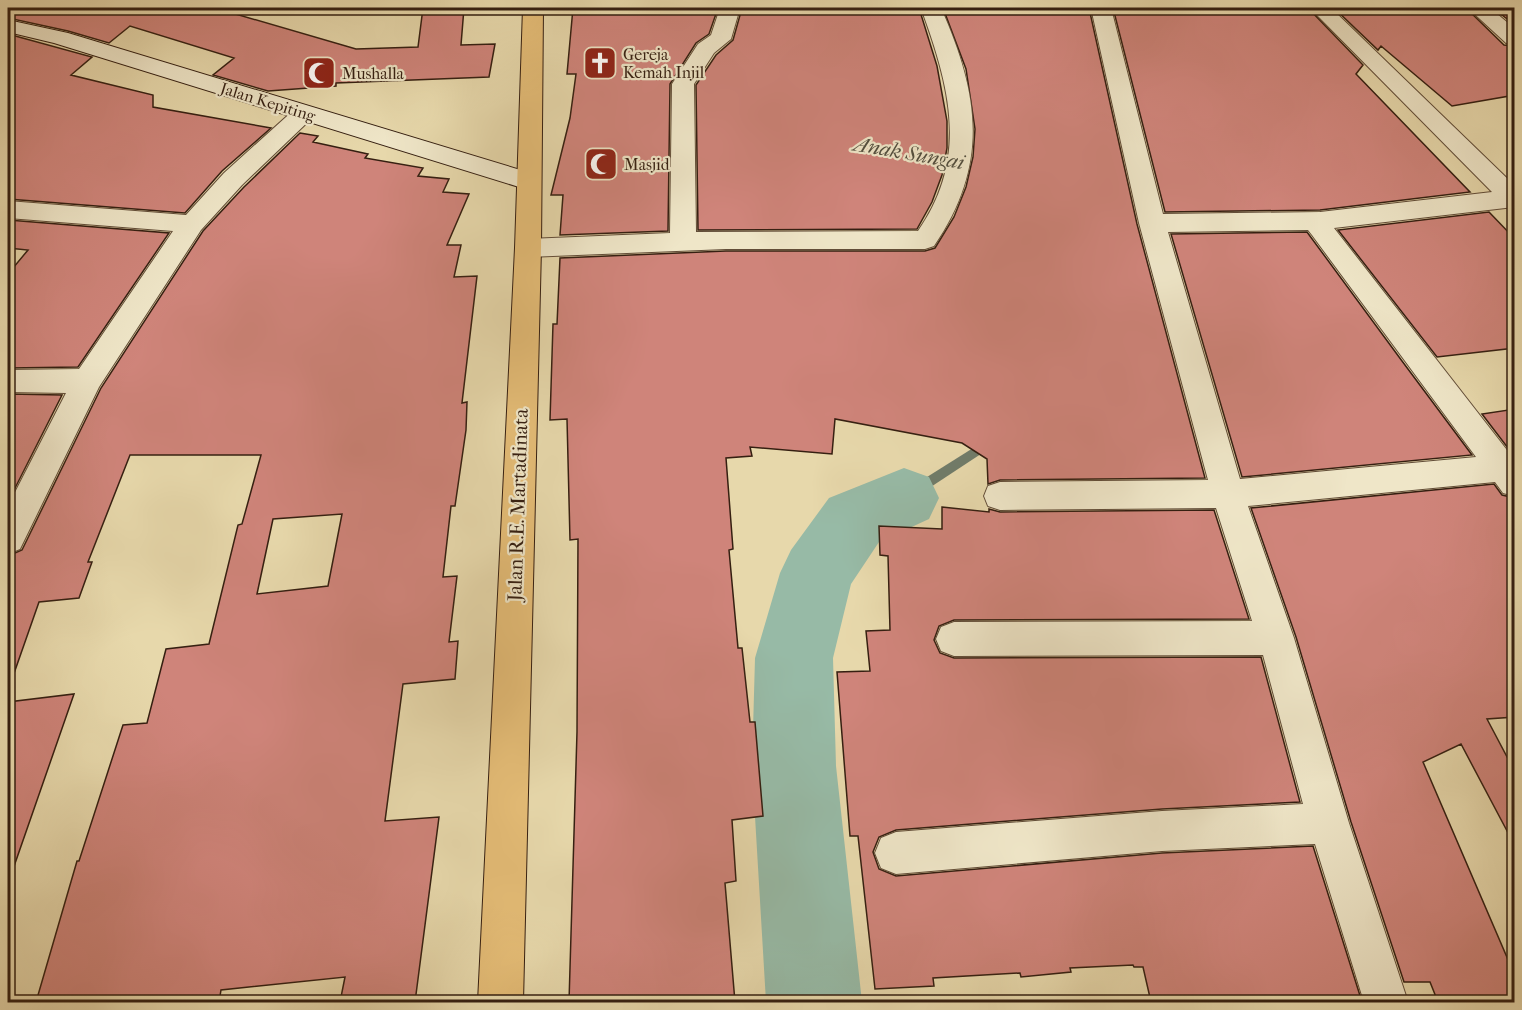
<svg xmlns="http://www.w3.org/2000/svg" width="1522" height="1010" font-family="'IM FELL French Canon',serif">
<rect width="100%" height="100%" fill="#e7d8ab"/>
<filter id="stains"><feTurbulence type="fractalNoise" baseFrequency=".00333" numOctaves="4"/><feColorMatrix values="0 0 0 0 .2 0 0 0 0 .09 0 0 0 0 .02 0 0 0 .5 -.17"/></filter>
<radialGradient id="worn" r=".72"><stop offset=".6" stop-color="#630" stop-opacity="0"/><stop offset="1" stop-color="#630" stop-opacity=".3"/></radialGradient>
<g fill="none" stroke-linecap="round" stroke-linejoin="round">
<path fill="#707c6a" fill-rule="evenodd" d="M989 438 993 440 995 443 993 446 908 502H900L898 498 900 494Z"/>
<path fill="#97baa6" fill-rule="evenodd" d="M904 468 929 477 939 498 929 519 879 542 851 584 833 658 836 766 862 1002H766L752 766 755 658 780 573 791 550 829 498Z"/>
</g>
<path fill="#cf847a" stroke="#351f11" stroke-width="1.5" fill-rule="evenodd" d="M8 8H215L356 49 418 47 423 8H464L461 45 495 44 489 77 336 83V86L268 91 213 75 234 58 130 26 109 43 68 31 8 18Z
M573 8H718L709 34 696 43 670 84 668 231 560 235 563 195H551L570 118 576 74H567Z
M742 8H837V11L919 8 937 66 947 121V148L942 175 932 202 917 229 698 230 696 85 716 55 733 40Z
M943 8H1089L1137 224 1205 478 1000 480 988 484 987 459 962 443 835 419 832 454 750 447 752 456 726 458 733 549 729 550 738 648H742L750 722H755L763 816 732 820 736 881 725 883 735 1002H569L577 732 578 539 570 540 567 419 550 420 553 324H557L560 258 726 251H925L935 248 954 217 966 187 973 157 975 129 966 69Z
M1113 8H1308L1363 65 1356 74 1470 192 1320 210 1165 212Z
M1334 8H1466L1504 45 1515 46V95L1452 106 1381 46 1378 50Z
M1493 8H1515V25Z
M8 34 92 57 71 75 153 95V107L271 128 222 171 185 213 8 199Z
M300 133 318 136 313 142 368 154 365 158 423 168 418 176 449 179 443 192 469 194 447 245H461L454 277 477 276 462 403 467 402 466 430 455 506H451L443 577 457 576 449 642 458 641 455 679 403 684 385 821 439 817 415 1002H340L345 977 221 990 219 1002H36L77 861H79L123 725 147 723 166 649 209 644 238 525 242 524 261 455H130L88 562H92L79 598 39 602 12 679 8 678V556L22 550 101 388 203 231 244 187ZM342 514 328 586 257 594 273 519Z
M1489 212 1515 239V348L1437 357 1338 230Z
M8 220 169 233 78 367 8 368V274L28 250 8 248Z
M1307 232 1402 361 1472 455 1242 477 1171 234Z
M8 394 62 395 8 502Z
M1515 409V452H1511L1482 414Z
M1494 484 1502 495 1515 498V717L1487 719 1515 772V846L1461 744 1423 762 1515 976V1002H1438L1430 982H1404L1351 822 1296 637 1251 508Z
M942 507 989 512V509L1000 512 1214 510 1249 619 954 620 939 626 934 640 940 653 954 658 1261 657 1300 802 1162 809 896 830 879 837 873 852 879 869 896 876 1162 853 1313 846 1362 1002H1151L1143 967H1134L1133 965 1070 968 1071 972 1021 977 1020 973 933 978 934 986 875 989 858 836H850L837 672 870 671 866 631 890 630 888 556 880 555 879 526 942 529Z
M74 694 12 872 8 871V702Z"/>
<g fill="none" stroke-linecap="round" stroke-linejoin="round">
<g stroke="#624d38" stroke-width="2">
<path id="minor" d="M720 8H740L731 39 714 53 694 84 696 232 918 231C970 157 949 85 921 8H941C979 94 990 164 934 246L925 249H726L528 257 519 255 515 248 519 241 528 239 670 233 672 84 698 44 711 35Z
M1091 8H1111L1163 214 1320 212 1492 192 1310 8H1331L1514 185V207L1334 228 1510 454H1514V496L1503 493 1495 482 1248 506 1294 638 1349 823 1408 1002H1364L1315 844 1162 851 896 874 881 868 875 853 881 838 896 832 1162 811 1303 804 1263 655 954 656 941 651 936 639 941 627 954 622 1252 621 1216 508 1000 510 988 506 984 496 988 486 1000 482 1208 480 1139 223ZM1308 230 1312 235 1476 457 1240 479 1168 232Z
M1468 8H1490L1514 28V44L1506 43Z
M304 106 312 108 316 113 312 118 242 185 201 230 99 387 20 549 8 554V506L66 393 8 392V370L79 369 173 231 8 218V201L186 215 224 173 296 108Z"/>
</g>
<g stroke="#351f11" stroke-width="2">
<path id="secondary" d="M8 20 68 33 537 175 541 181 537 187 528 189 519 187 54 43 8 32Z"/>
</g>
<g stroke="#351f11" stroke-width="2">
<path id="trunk" d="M523 8H543L541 248 523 1002H478L515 248Z"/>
</g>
<use href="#minor" fill="#efe6c8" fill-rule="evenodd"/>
<use href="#secondary" fill="#efe6c8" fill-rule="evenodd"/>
<use href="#trunk" fill="#e4bc76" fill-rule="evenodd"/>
</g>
<defs>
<g id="church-square" transform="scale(1.725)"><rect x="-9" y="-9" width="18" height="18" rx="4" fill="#8f2418" stroke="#efe6c8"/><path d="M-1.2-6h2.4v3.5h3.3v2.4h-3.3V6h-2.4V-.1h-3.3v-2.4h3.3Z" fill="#fff"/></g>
<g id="mosque-square" transform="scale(1.725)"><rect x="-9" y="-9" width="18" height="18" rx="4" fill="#8f2418" stroke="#efe6c8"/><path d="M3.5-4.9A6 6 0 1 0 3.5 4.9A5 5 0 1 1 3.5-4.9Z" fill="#fff"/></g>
</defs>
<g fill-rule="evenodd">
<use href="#church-square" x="600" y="63"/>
<use href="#mosque-square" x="319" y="73"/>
<use href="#mosque-square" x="601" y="164"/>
</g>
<g text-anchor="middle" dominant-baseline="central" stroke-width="4.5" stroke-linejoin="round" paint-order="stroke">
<g font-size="16" fill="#351f11" stroke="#efe6c8" text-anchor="start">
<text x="623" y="54">Gereja<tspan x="623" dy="18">Kemah Injil</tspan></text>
<text x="342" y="73">Mushalla</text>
<text x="624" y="164">Masjid</text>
</g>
<g font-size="16" fill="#351f11" stroke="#efe6c8">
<text transform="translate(268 102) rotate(17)">Jalan Kepiting</text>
</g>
<g font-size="20" fill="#351f11" stroke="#efe6c8">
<text transform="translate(518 505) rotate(-88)">Jalan R.E. Martadinata</text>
</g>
<g font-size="21" font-style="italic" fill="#524e3e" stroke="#efe6c8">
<text transform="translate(909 153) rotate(10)">Anak Sungai</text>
</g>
</g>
<rect width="1522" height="1010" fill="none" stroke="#e7d8ab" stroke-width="30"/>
<rect x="9" y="9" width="1504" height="992" fill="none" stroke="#351f11" stroke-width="3"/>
<rect x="15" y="15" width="1492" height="980" fill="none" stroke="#351f11" stroke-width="1.5"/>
<rect width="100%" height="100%" filter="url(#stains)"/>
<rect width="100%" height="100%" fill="url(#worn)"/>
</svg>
